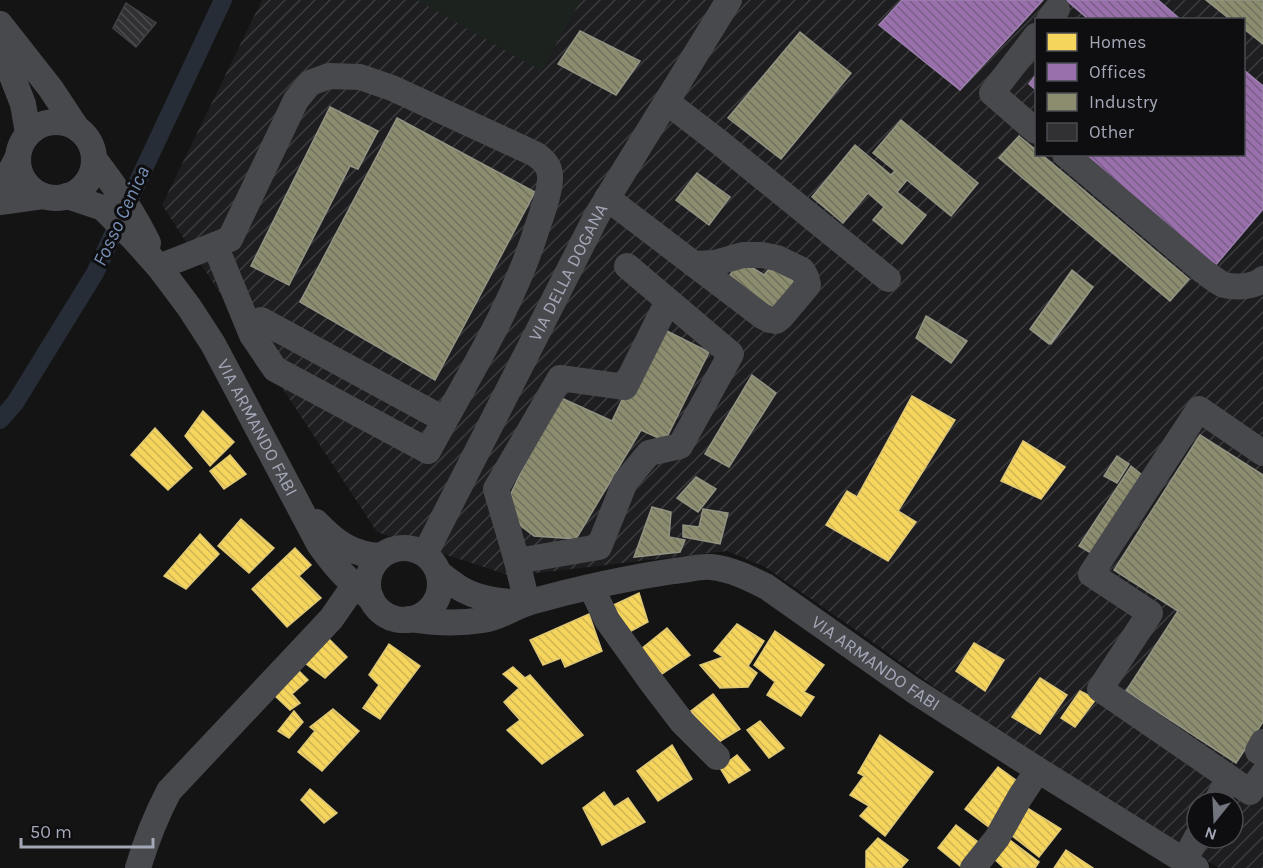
<svg xmlns="http://www.w3.org/2000/svg" width="1263" height="868" font-family="Karla,sans-serif">
<defs>
<pattern id="industrial-furrows" width="10" height="10" patternUnits="userSpaceOnUse" patternTransform="scale(1.5)"><rect width="10" height="10" fill="#1e1e20"/><path d="M-1 1l2-2M0 10L10 0M9 11l2-2" fill="none" stroke="#3c3c3e"/></pattern>
<pattern id="homes-back-hatch" width="6" height="6" patternUnits="userSpaceOnUse" patternTransform="scale(1.5)"><rect width="6" height="6" fill="#f6d55c"/><path d="M-1 5l2 2M0 0l6 6M5-1l2 2" fill="none" stroke="#cfb455"/></pattern>
<pattern id="offices-back-hatch" width="6" height="6" patternUnits="userSpaceOnUse" patternTransform="scale(1.5)"><rect width="6" height="6" fill="#9970ab"/><path d="M-1 5l2 2M0 0l6 6M5-1l2 2" fill="none" stroke="#7a5d88"/></pattern>
<pattern id="industry-back-hatch" width="6" height="6" patternUnits="userSpaceOnUse" patternTransform="scale(1.5)"><rect width="6" height="6" fill="#8c8c6e"/><path d="M-1 5l2 2M0 0l6 6M5-1l2 2" fill="none" stroke="#71715e"/></pattern>
<pattern id="building-back-hatch" width="6" height="6" patternUnits="userSpaceOnUse" patternTransform="scale(1.5)"><rect width="6" height="6" fill="#313133"/><path d="M-1 5l2 2M0 0l6 6M5-1l2 2" fill="none" stroke="#4c4c4e"/></pattern>
</defs>
<rect width="100%" height="100%" fill="#141414"/>
<path fill="url(#industrial-furrows)" fill-rule="evenodd" d="M262 0H1263V868H1219L995 731 863 635 765 567 727 551 511 576 377 532 162 205ZM1036 20H1244V154H1036ZM1197 802H1233V838H1197Z"/>
<path fill="#1c231e" d="M417 0H581L541 71Z"/>
<path fill="url(#homes-back-hatch)" stroke="#ddc777" stroke-width="1.5" d="M912 396 955 420 898 511 916 522 888 561 826 525 847 491 857 497Z
M203 411 234 442 210 466 185 436Z
M155 428 192 468 168 490 131 455Z
M1023 441 1065 467 1041 499 1001 481Z
M230 455 246 474 224 489 210 471Z
M241 519 274 548 249 573 218 546Z
M200 534 219 554 186 589 164 576Z
M295 548 311 565 299 576 321 598 287 627 252 589Z
M639 593 648 622 622 636 609 607Z
M589 614 602 651 565 667 561 658 543 665 530 640Z
M737 624 764 641 748 666 757 673 748 687 720 688 700 665 723 657 714 651Z
M667 628 690 655 656 678 636 653Z
M775 631 824 665 804 692 814 697 801 716 767 695 775 682 754 665Z
M327 637 347 657 325 678 302 661Z
M974 643 1004 660 985 691 956 671Z
M389 644 420 666 380 719 363 708 379 685 369 675Z
M513 667 525 678 530 675 583 735 542 764 507 730 520 720 504 702 519 688 503 674Z
M299 671 308 680 292 694 300 703 290 710 273 694Z
M1040 678 1067 695 1040 734 1012 717Z
M1080 691 1096 699 1075 727 1061 718Z
M713 694 740 729 714 745 691 711Z
M333 709 359 731 322 771 298 752 315 731 310 727Z
M294 711 303 722 289 738 278 731Z
M760 721 784 748 769 758 747 730Z
M880 735 933 772 885 836 860 816 869 806 850 795 864 776 858 773Z
M672 745 692 779 658 801 637 771Z
M737 755 750 770 729 783 720 768Z
M998 767 1021 784 990 828 965 809Z
M310 789 337 813 324 823 301 800Z
M604 792 614 807 628 798 645 822 602 845 583 808Z
M1024 806 1061 829 1039 857 1006 831Z
M956 825 978 842 960 866 938 848Z
M1006 837 1039 862 1035 868H1004L991 856Z
M878 838 908 860 901 868H866V851Z
M1066 850 1093 868H1054Z"/>
<path fill="url(#offices-back-hatch)" stroke="#9c80ae" stroke-width="1.5" d="M902 0H1043L960 90 879 25Z
M1066 0H1158L1181 20H1084L1086 17Z
M1244 70 1263 86V209L1214 267 1082 154H1244Z
M1036 75V90L1029 84Z"/>
<path fill="url(#industry-back-hatch)" stroke="#939484" stroke-width="1.5" d="M1206 0H1263V44L1244 29V20H1231Z
M580 31 640 61 616 95 558 64Z
M800 32 851 73 781 159 728 118Z
M330 107 378 131 358 169 350 166 289 285 251 266Z
M397 118 535 192 435 380 300 302Z
M901 120 978 183 951 216 907 180 897 192 926 215 902 244 873 220 884 207 868 193 843 223 812 197 855 145 891 175 895 171 873 153Z
M1019 136 1036 150V154H1041L1189 279 1170 301 999 158Z
M697 173 730 197 709 225 676 200Z
M740 260 764 275 773 264 798 285 773 314 728 278Z
M1072 270 1093 287 1049 344 1030 329Z
M1072 271 1093 287 1051 344 1030 329Z
M926 316 967 341 951 363 916 338Z
M657 326 709 352 665 441 641 430 576 539 534 536 521 526 515 515 506 504 557 396 612 421Z
M752 375 776 393 729 467 705 454Z
M1200 435 1263 475V722L1236 763 1126 691 1178 611 1114 570Z
M1117 456 1129 464 1117 483 1104 476Z
M1131 466 1142 475 1091 553 1079 546Z
M696 477 716 489 698 512 677 498Z
M652 507 671 512 669 537 685 540 680 552 634 557Z
M703 509 728 513 720 544 683 537V525L699 527Z"/>
<g fill="none" stroke-linecap="round" stroke-linejoin="round">
<path stroke="#262d36" stroke-width="18" d="M0 420 15 403 95 273 223 0"/>
</g>
<path fill="url(#building-back-hatch)" stroke="#424348" stroke-width="1.5" d="M126 3 156 23 136 47 113 28Z"/>
<g fill="none" stroke-linecap="round" stroke-linejoin="round">
<g stroke="#48494d" stroke-width="26">
<path d="M1049 20 1057 9"/>
<path d="M0 24 51 89 76 127"/>
<path d="M1036 36 992 93 1036 131"/>
<path d="M0 45 23 104 28 133"/>
<path d="M667 102 719 142 888 279"/>
<circle cx="56" cy="160" r="38"/>
<path d="M1065 154 1203 271C1209 275 1217 282 1224 285 1235 288 1255 287 1263 279"/>
<path d="M94 159C115 186 133 212 148 243"/>
<path d="M0 182 11 170 18 157"/>
<path id="s1" d="M67 196 103 208 134 239 159 267 189 307 213 344 319 544C335 566 348 582 371 598"/>
<path d="M607 198 762 316 770 320 776 321 781 317 808 285 806 277 802 270 777 258 762 255H743L715 263 693 264"/>
<path d="M0 202 43 196"/>
<path d="M215 245 252 335 275 369 428 451 445 420"/>
<path d="M159 267 230 239 296 100 310 83 329 76 360 77 392 88 535 154C545 161 551 167 550 180 549 195 543 211 538 225 517 294 480 357 445 420L261 320"/>
<path d="M1263 453 1199 409 1091 574 1150 613 1100 689 1250 792 1263 774"/>
<path d="M316 522C335 542 352 555 381 556"/>
<circle cx="404" cy="584" r="36"/>
<path id="s2" d="M425 554 597 215 729 0"/>
<path d="M517 561 496 489 560 378 625 387 668 301"/>
<path d="M439 573C445 578 452 583 458 587 478 600 504 602 527 603"/>
<path d="M591 587 607 620 650 680 682 722 717 757"/>
<path d="M527 603 517 561 599 547 625 482 649 453 680 446 731 354 627 266"/>
<path id="s3" d="M409 619C434 623 458 624 483 620 502 617 513 607 530 602 577 589 626 578 674 571 686 570 699 566 711 567 731 569 749 578 767 587L913 690 1038 770 1196 868"/>
<path d="M1263 742 1258 751 1263 754"/>
<path d="M1216 802 1229 779"/>
<path d="M1184 861 1197 837"/>
<path d="M138 868C146 841 156 816 169 791L331 619 354 586"/>
<path d="M973 868 997 838 1020 797 1038 770"/>
</g>
</g>
<g text-anchor="middle" dominant-baseline="central" stroke-width="6" stroke-linejoin="round" paint-order="stroke">
<g font-size="18" fill="#a3a7b6" stroke="#0e0e10">
<text stroke="none"><textPath href="#s2" startOffset="316">VIA DELLA DOGANA</textPath></text>
<text stroke="none"><textPath href="#s1" startOffset="308">VIA ARMANDO FABI</textPath></text>
<text stroke="none"><textPath href="#s3" startOffset="502">VIA ARMANDO FABI</textPath></text>
</g>
<g font-size="20" font-style="italic" fill="#7890b4" stroke="#0e0e10">
<text transform="translate(121 216) rotate(-65)">Fosso Cenica</text>
</g>
</g>
<rect x="1035" y="18" width="210" height="138" fill="#0e0e10" stroke="#4a4b52" stroke-width="1.5"/>
<rect x="1047" y="33" width="30" height="18" fill="#f6d55c" stroke="#4a4b52" stroke-width="1.5"/>
<text x="1089" y="48" font-size="18" fill="#a3a7b6">Homes</text>
<rect x="1047" y="63" width="30" height="18" fill="#9970ab" stroke="#4a4b52" stroke-width="1.5"/>
<text x="1089" y="78" font-size="18" fill="#a3a7b6">Offices</text>
<rect x="1047" y="93" width="30" height="18" fill="#8c8c6e" stroke="#4a4b52" stroke-width="1.5"/>
<text x="1089" y="108" font-size="18" fill="#a3a7b6">Industry</text>
<rect x="1047" y="123" width="30" height="18" fill="#313133" stroke="#4a4b52" stroke-width="1.5"/>
<text x="1089" y="138" font-size="18" fill="#a3a7b6">Other</text>
<g transform="translate(1215 820) rotate(198)"><circle r="28" fill="#0e0e10" stroke="#4a4b52" stroke-width="1.5"/>
<path d="M0-4.5L10 22L0 15L-10 22Z" fill="#71747d"/>
<text y="-9" font-size="16" font-weight="bold" text-anchor="middle" fill="#a3a7b6">N</text>
</g>
<path d="M21 838v9h132v-9" fill="none" stroke="#a3a7b6" stroke-width="3"/>
<text x="30" y="838" font-size="18" fill="#a3a7b6" stroke="#0e0e10" stroke-width="4.5" paint-order="stroke">50 m</text>
</svg>
